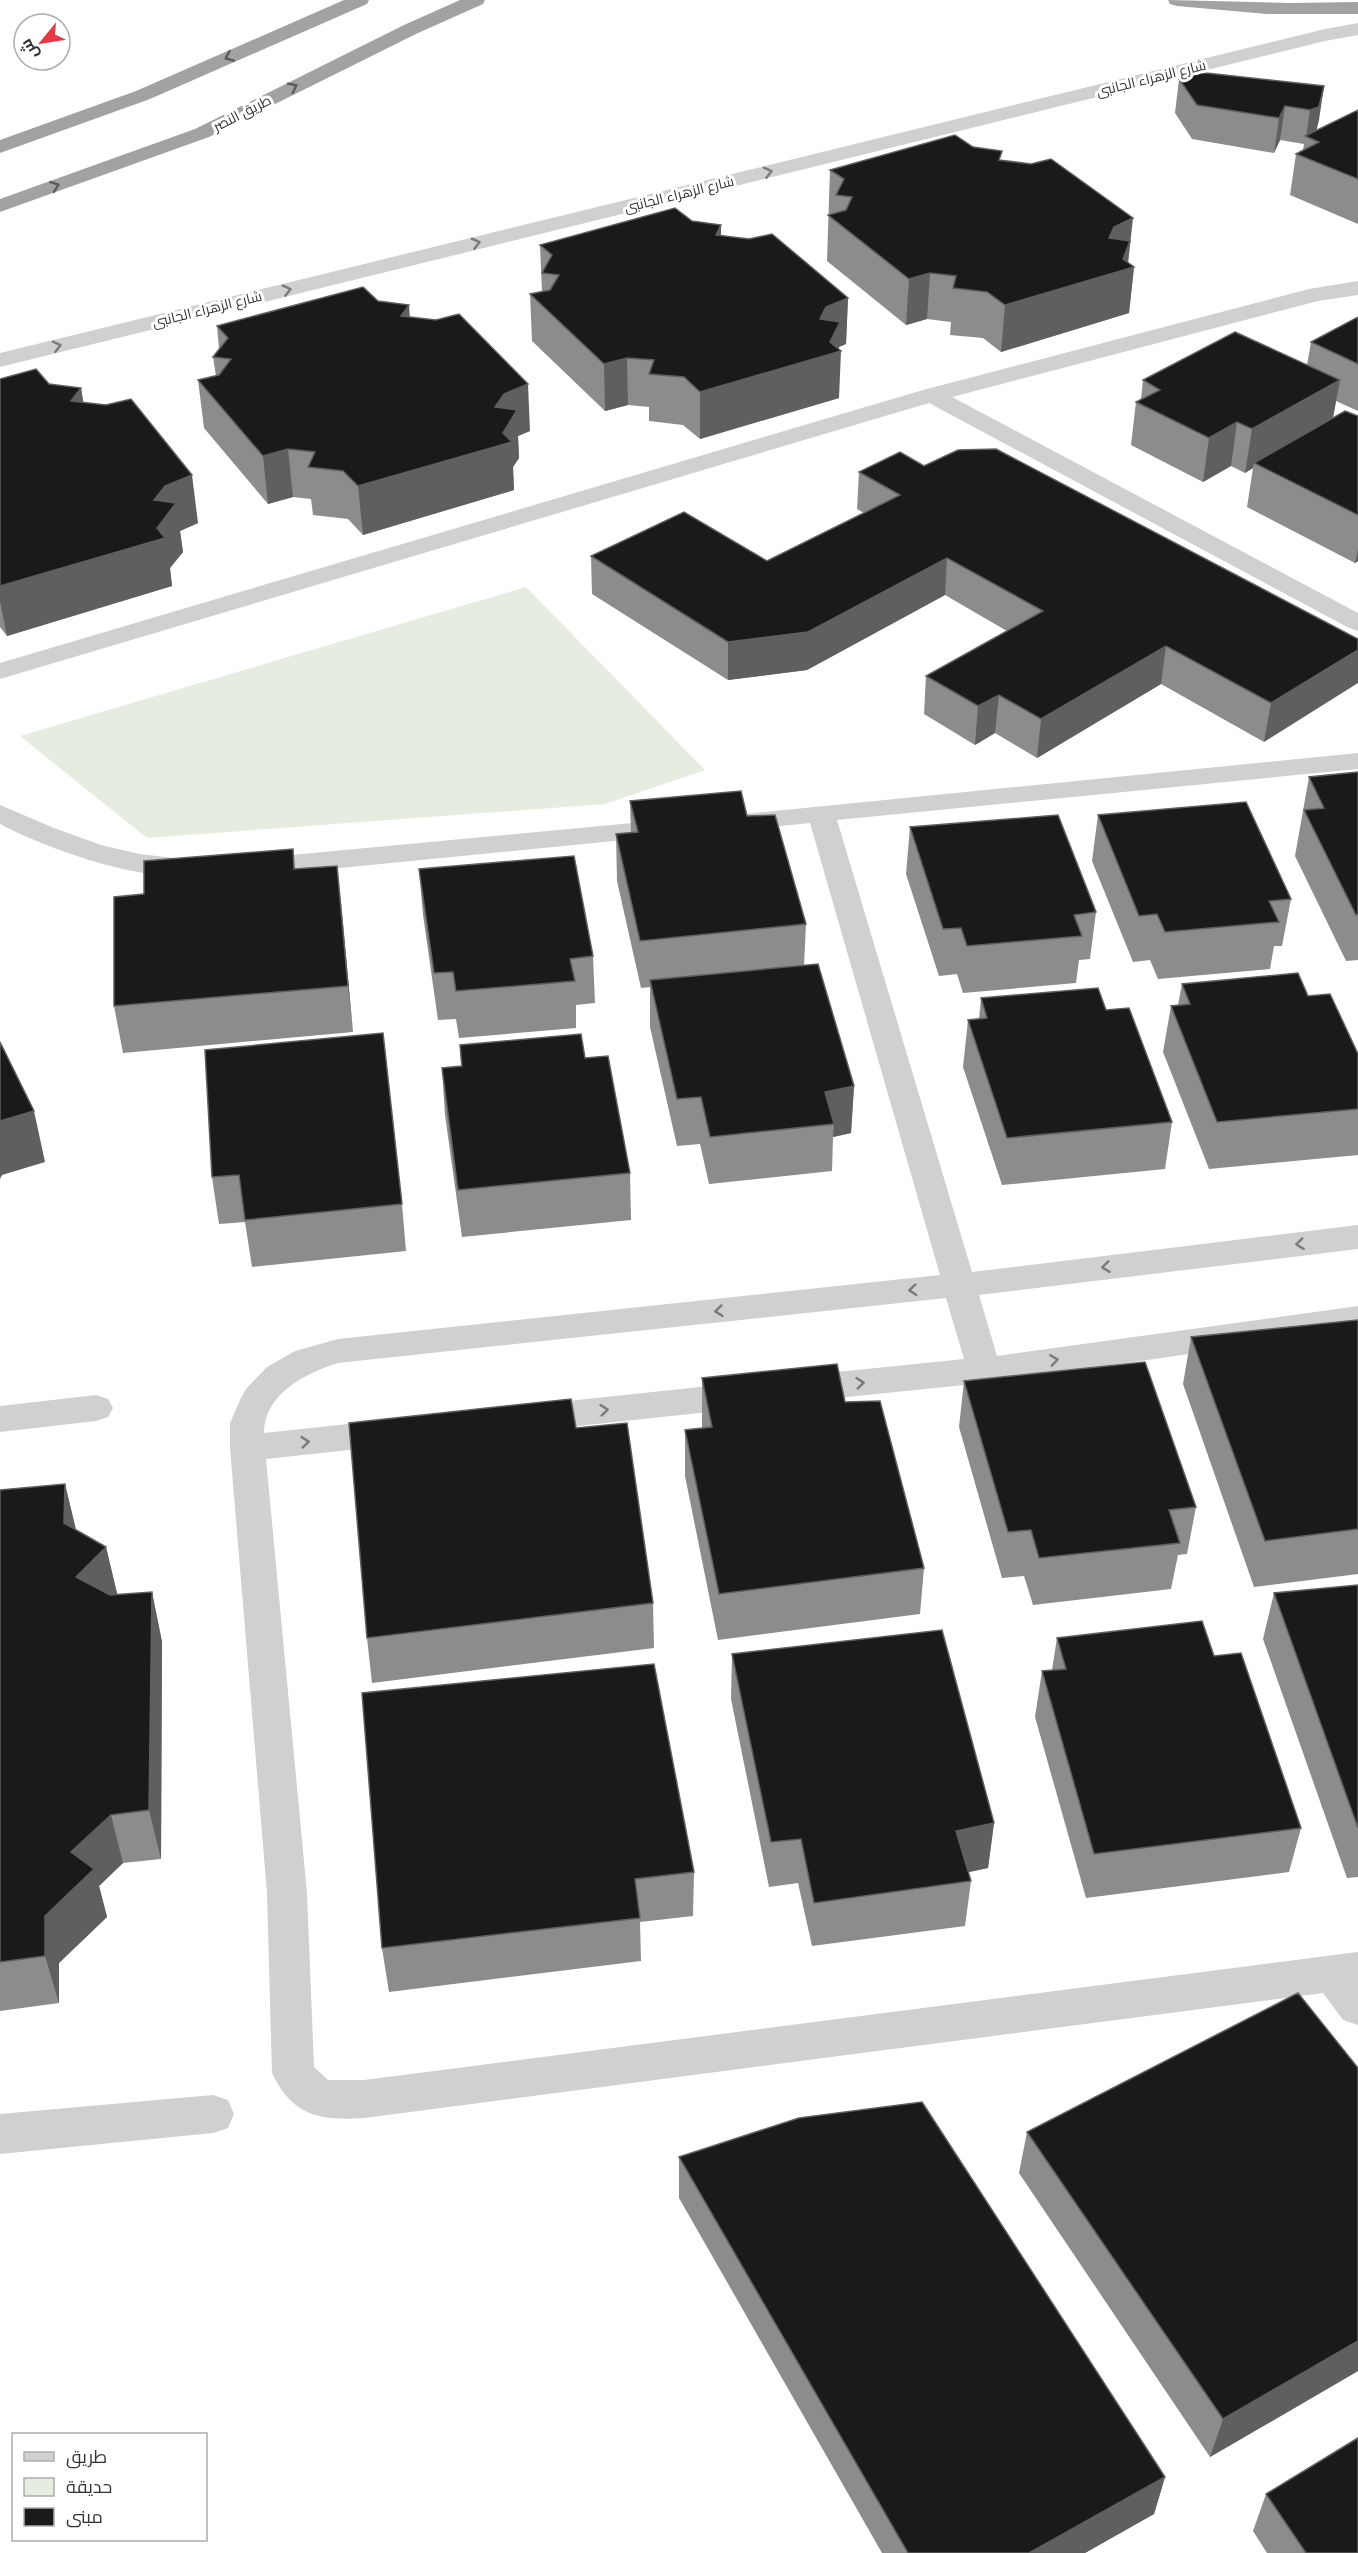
<svg xmlns="http://www.w3.org/2000/svg" width="1358" height="2553" font-family="Raleway,Cairo,sans-serif">
<rect width="100%" height="100%" fill="#fff"/>
<path fill="#e6ecdf" d="M526 587 705 770 605 804 147 838 20 736Z"/>
<g fill="none" stroke-linecap="round" stroke-linejoin="round">
<path fill="#d0d0d0" fill-rule="evenodd" d="M1358 23V35L1325 41 0 367V353L1325 29Z
M1358 281V295L1318 301 952 397 1358 613V631L1349 628 929 403 0 679V663L923 390 1309 289Z
M1358 753V769L837 820 972 1272 1358 1225V1249L979 1295 997 1356 1358 1306V1330L984 1383 798 1402 786 1398 781 1389 786 1380 798 1376 964 1359 946 1298 338 1363C306 1373 264 1394 264 1433L395 1419 407 1423 412 1432 407 1441 395 1445 266 1459 307 1893 314 2067 328 2080H364L1358 1952V2025L1343 2020 1323 1993 364 2118C320 2121 292 2116 272 2073L267 1893 230 1448V1423L241 1398 246 1389 267 1367 295 1351 338 1339 940 1275 810 823 733 831 723 828 719 822 723 816Z
M0 805 54 828 101 845 140 854 198 861 202 867 198 873C149 886 45 848 0 824Z
M675 819 685 822 689 828 685 834 249 877 239 874 235 868 239 862 249 859Z
M747 1382 759 1386 764 1395 759 1404 747 1408 530 1431 518 1427 513 1418 518 1409 530 1405Z
M96 1395 108 1399 113 1408 108 1417 96 1421 0 1432V1406Z
M213 2095 228 2100 234 2114 228 2128 213 2133 0 2154V2114Z"/>
<path fill="#a2a2a2" fill-rule="evenodd" d="M344 0H369L367 4 150 99 0 153V140L136 91Z
M460 0H485L483 4 418 33 209 137 0 212V199L195 129 404 25Z
M1168 0 1290 3 1358 2V14H1267L1177 6 1170 4Z"/>
</g>
<path fill="#8c8c8c" d="M1179 79 1324 86 1316 131 1358 110V224L1290 195 1296 154 1303 150 1304 144 1280 140 1274 153 1192 139 1175 113Z
M973 147 1001 161 1134 267 1129 313 1001 352 983 338 950 335 951 322 927 319 906 325 827 261 830 170Z
M692 221 721 225V236L848 298 846 344 839 347V398L700 439 683 425 649 421V407L628 405 605 411 532 341 530 294 542 292 540 245Z
M378 301 409 305V317L530 431 518 436 519 458 513 467 514 490 363 535 348 519 313 515 311 499 293 497 268 504 204 428 198 380 216 376 213 357 219 349 217 326Z
M1358 317V411L1336 401 1333 417 1358 416V561L1355 563 1247 507 1253 468 1245 473 1231 466 1203 482 1131 445 1136 402 1141 399 1143 380 1307 365 1311 342Z
M0 379 81 388 83 402 198 523 180 531 183 552 170 568 172 586 7 636 0 627Z
M924 466 1358 639 1264 742 1161 684 1037 758 995 733 975 745 924 714 926 676 1007 631 945 595 807 670 728 680 592 594 591 556 767 561 864 513 857 509 859 472Z
M1358 772V960L1346 961 1295 856 1309 777Z
M630 801 747 816 806 924 804 966 854 1086 851 1133 833 1137 832 1171 709 1184 700 1144 677 1146 650 1027V987L641 988 617 881 616 834 631 833Z
M1098 815 1291 899 1282 946H1274L1270 969 1158 979 1150 960 1133 962 1092 861Z
M910 827 1096 912 1090 959 1079 960 1076 983 963 993 957 974 939 976 906 874Z
M293 849 295 869 337 866 353 1032 123 1053 114 1006 144 894Z
M419 869 593 956 595 1003 576 1005V1028L459 1038 456 1019 438 1020 423 915Z
M1182 984 1308 996 1358 1054V1155L1209 1169 1163 1052 1171 1006 1178 1005Z
M981 998 1106 1010 1172 1122 1165 1169 1002 1185 963 1067 968 1020 979 1019Z
M460 1045 630 1173 631 1220 462 1237 445 1115 442 1068 461 1066Z
M205 1050 402 1204 406 1251 252 1267 245 1222 219 1224 212 1177Z
M1358 1320V1574L1254 1587 1183 1384 1191 1337Z
M702 1378 845 1402 924 1568 920 1614 718 1640 685 1476V1430L702 1428Z
M964 1381 1196 1507 1187 1554 1178 1555 1171 1589 1033 1605 1024 1576 1002 1578 959 1427Z
M576 1428 653 1603 654 1648 372 1683 367 1638Z
M65 1484 76 1530 106 1547 117 1595 152 1592 162 1642 161 1859 123 1863 99 1886 107 1917 59 1963V2003L0 2011V1490Z
M1358 1585V1877L1347 1878 1263 1639 1274 1593Z
M1057 1638 1214 1656 1301 1828 1289 1872 1086 1898 1035 1717 1042 1671 1052 1670Z
M732 1654 994 1823 988 1868 968 1872 971 1881 965 1926 812 1946 798 1883 769 1887 731 1699Z
M362 1693 694 1872 693 1916 640 1922 641 1961 389 1992 382 1948Z
M1358 2068V2371L1210 2457 1019 2173 1027 2132Z
M679 2157 1165 2477 1154 2514 1085 2553H882L679 2198Z
M1266 2494 1358 2553H1267L1253 2531Z"/>
<path fill="#5f5f5f" d="M1324 86 1319 120 1314 141 1306 137 1310 110Z
M1285 106 1280 140 1274 153 1279 118Z
M1133 218 1128 264 1134 267 1129 313 1001 352 1005 305 1109 238 1114 227Z
M721 225V271L716 235Z
M930 273 927 319 906 325 909 279Z
M848 298 846 344 839 347V352L841 351 839 398 700 439V392L820 319 826 307Z
M409 305 412 351 401 316Z
M627 358 628 405 605 411 604 364Z
M1340 380 1332 423 1254 463 1253 468 1245 473 1252 429Z
M528 384 530 431 518 436 519 458 513 467 514 490 363 535 358 486 495 407 504 394Z
M81 388 89 436 71 401Z
M1237 422 1231 466 1203 482 1209 438Z
M288 449 293 497 268 504 263 456Z
M192 475 198 523 180 531 183 552 170 568 172 586 7 636 0 602V586L154 500 165 486Z
M1358 549V561L1355 563Z
M947 558 945 595 807 670 728 680V642Z
M1166 646 1161 684 1037 758 1041 719Z
M1358 650V683L1264 742 1271 703Z
M999 695 995 733 975 745 978 706Z
M337 866 342 912 353 1032 348 986Z
M854 1086 851 1133 833 1137 834 1124 825 1092Z
M34 1111 45 1162 2 1175 0 1179V1121Z
M65 1484 77 1534 64 1523Z
M106 1547 118 1597 88 1627 76 1577Z
M152 1592 162 1642 161 1859 149 1810Z
M111 1815 123 1863 99 1886 107 1917 59 1963V2003L45 1956V1916L71 1852Z
M994 1823 988 1868 951 1876 956 1831Z
M1358 2341V2371L1210 2457 1223 2419Z
M1165 2477 1154 2514 1085 2553H1029Z"/>
<path fill="#1a1a1a" stroke="#5f5f5f" stroke-width="1.5" d="M1188 71 1324 86 1319 107 1310 110 1285 106 1279 118 1197 105 1179 79Z
M1358 110V179L1296 154 1319 142 1305 136Z
M955 135 973 147 1002 151 999 160 1031 164 1051 159 1133 218 1114 227 1109 238 1130 241 1123 259 1134 267 1005 305 987 292 953 288 956 276 930 273 909 279 828 215 846 210 852 197 836 195 844 179 830 170Z
M675 208 692 221 721 225 716 235 749 239 772 234 848 298 826 307 820 319 840 322 830 342 841 351 700 392 684 377 649 374 654 360 627 358 604 364 530 294 550 290 559 275 542 273 552 255 540 245Z
M363 287 378 301 409 305 401 316 436 320 459 314 528 384 504 394 495 407 517 410 503 433 512 442 358 486 343 471 308 467 315 452 288 449 263 456 198 380 219 375 231 359 213 357 228 338 217 326Z
M1358 317V364L1311 342Z
M1235 332 1340 380 1252 429 1237 422 1209 438 1136 402 1160 390 1143 380Z
M36 369 49 384 81 388 71 401 106 405 131 399 192 475 165 486 154 500 176 503 157 528 165 538 0 586V379Z
M1345 411 1358 416V515L1254 463Z
M996 449 1358 639V650L1271 703 1166 646 1041 719 999 695 978 706 926 676 1043 611 947 558 808 632 728 642 591 556 684 512 767 561 900 495 859 472 900 452 924 466 958 450Z
M1358 772V914L1356 915 1304 810 1324 808 1309 777Z
M741 791 747 816 775 815 806 924 640 941 616 834 638 832 630 801Z
M1246 802 1291 899 1269 901 1279 922 1165 932 1157 914 1139 916 1098 815Z
M1058 815 1096 912 1074 915 1082 936 967 946 961 928 943 929 910 827Z
M293 849 294 869 337 866 348 986 114 1006V897L144 894V861Z
M574 856 593 956 570 959 575 981 456 991 453 972 434 973 419 869Z
M818 964 854 1086 825 1092 834 1124 710 1137 701 1097 677 1099 650 980Z
M1298 973 1308 996 1330 994 1358 1054V1109L1217 1122 1171 1006 1190 1004 1182 984Z
M1098 988 1106 1010 1129 1008 1172 1122 1007 1138 968 1020 987 1018 981 998Z
M383 1033 402 1204 245 1220 239 1175 212 1177 205 1050Z
M581 1034 585 1058 608 1056 630 1173 458 1190 442 1068 462 1066 460 1045Z
M0 1042 34 1111 0 1121Z
M1358 1320V1529L1265 1541 1191 1337Z
M1145 1362 1196 1507 1169 1510 1180 1543 1039 1558 1031 1530 1008 1532 964 1381Z
M837 1364 845 1402 880 1401 924 1568 719 1594 685 1430 712 1427 702 1378Z
M571 1399 576 1428 627 1423 653 1603 367 1638 349 1423Z
M65 1484 64 1523 106 1547 76 1577 110 1595 152 1592 149 1810 111 1815 71 1852 94 1869 45 1916V1956L0 1962V1490Z
M1358 1585V1828L1274 1593Z
M1202 1621 1214 1656 1241 1653 1301 1828 1094 1854 1042 1671 1066 1669 1057 1638Z
M942 1630 994 1823 956 1831 971 1881 814 1903 801 1839 771 1842 732 1654Z
M654 1664 694 1872 635 1879 640 1918 382 1948 362 1693Z
M1298 1993 1358 2068V2341L1223 2419 1027 2132Z
M922 2102 1165 2477 1029 2553H908L679 2157 799 2118Z
M1358 2438V2553H1306L1266 2494Z"/>
<defs><path id="oneway-chevron" d="M-2-3.5L2.5 0L-2 3.5" fill="none" stroke-width="1.6" stroke-linecap="round" stroke-linejoin="round" transform="scale(1.5)"/></defs>
<g stroke="#5a5a5a">
<use href="#oneway-chevron" transform="translate(229 57) rotate(156)"/>
<use href="#oneway-chevron" transform="translate(293 87) rotate(-27)"/>
<use href="#oneway-chevron" transform="translate(55 186) rotate(-20)"/>
</g>
<g stroke="#7a7a7a">
<use href="#oneway-chevron" transform="translate(768 172) rotate(-14)"/>
<use href="#oneway-chevron" transform="translate(476 243) rotate(-14)"/>
<use href="#oneway-chevron" transform="translate(287 290) rotate(-14)"/>
<use href="#oneway-chevron" transform="translate(57 346) rotate(-14)"/>
<use href="#oneway-chevron" transform="translate(1300 1244) rotate(173)"/>
<use href="#oneway-chevron" transform="translate(1106 1267) rotate(173)"/>
<use href="#oneway-chevron" transform="translate(913 1290) rotate(174)"/>
<use href="#oneway-chevron" transform="translate(719 1311) rotate(174)"/>
<use href="#oneway-chevron" transform="translate(1054 1360) rotate(-8)"/>
<use href="#oneway-chevron" transform="translate(860 1383) rotate(-6)"/>
<use href="#oneway-chevron" transform="translate(604 1410) rotate(-6)"/>
<use href="#oneway-chevron" transform="translate(305 1442) rotate(-6)"/>
</g>
<g text-anchor="middle" dominant-baseline="central" stroke-width="6" stroke-linejoin="round" paint-order="stroke">
<g font-size="14" fill="#333" stroke="#fff">
<text transform="translate(1151 78) rotate(-14)">شارع الزهراء الجانبى</text>
<text transform="translate(242 113) rotate(-27)">طريق النصر</text>
<text transform="translate(679 194) rotate(-14)">شارع الزهراء الجانبى</text>
<text transform="translate(207 309) rotate(-14)">شارع الزهراء الجانبى</text>
</g>
</g>
<rect x="12" y="2433" width="195" height="108" fill="#ffffff" stroke="#adadad" stroke-width="1.5"/>
<rect x="24" y="2452" width="30" height="9" fill="#d0d0d0" stroke="#adadad" stroke-width="1.5"/>
<text x="66" y="2463" font-size="18" fill="#333333">طريق</text>
<rect x="24" y="2478" width="30" height="18" fill="#e6ecdf" stroke="#adadad" stroke-width="1.5"/>
<text x="66" y="2493" font-size="18" fill="#333333">حديقة</text>
<rect x="24" y="2508" width="30" height="18" fill="#1a1a1a" stroke="#adadad" stroke-width="1.5"/>
<text x="66" y="2523" font-size="18" fill="#333333">مبنى</text>
<g transform="translate(42 42) rotate(240)"><circle r="28" fill="#ffffff" stroke="#adadad" stroke-width="1.5"/>
<path d="M0-4.5L10 22L0 15L-10 22Z" fill="#e63946"/>
<text y="-9" font-size="16" font-weight="bold" text-anchor="middle" fill="#333333">ش</text>
</g>
</svg>
